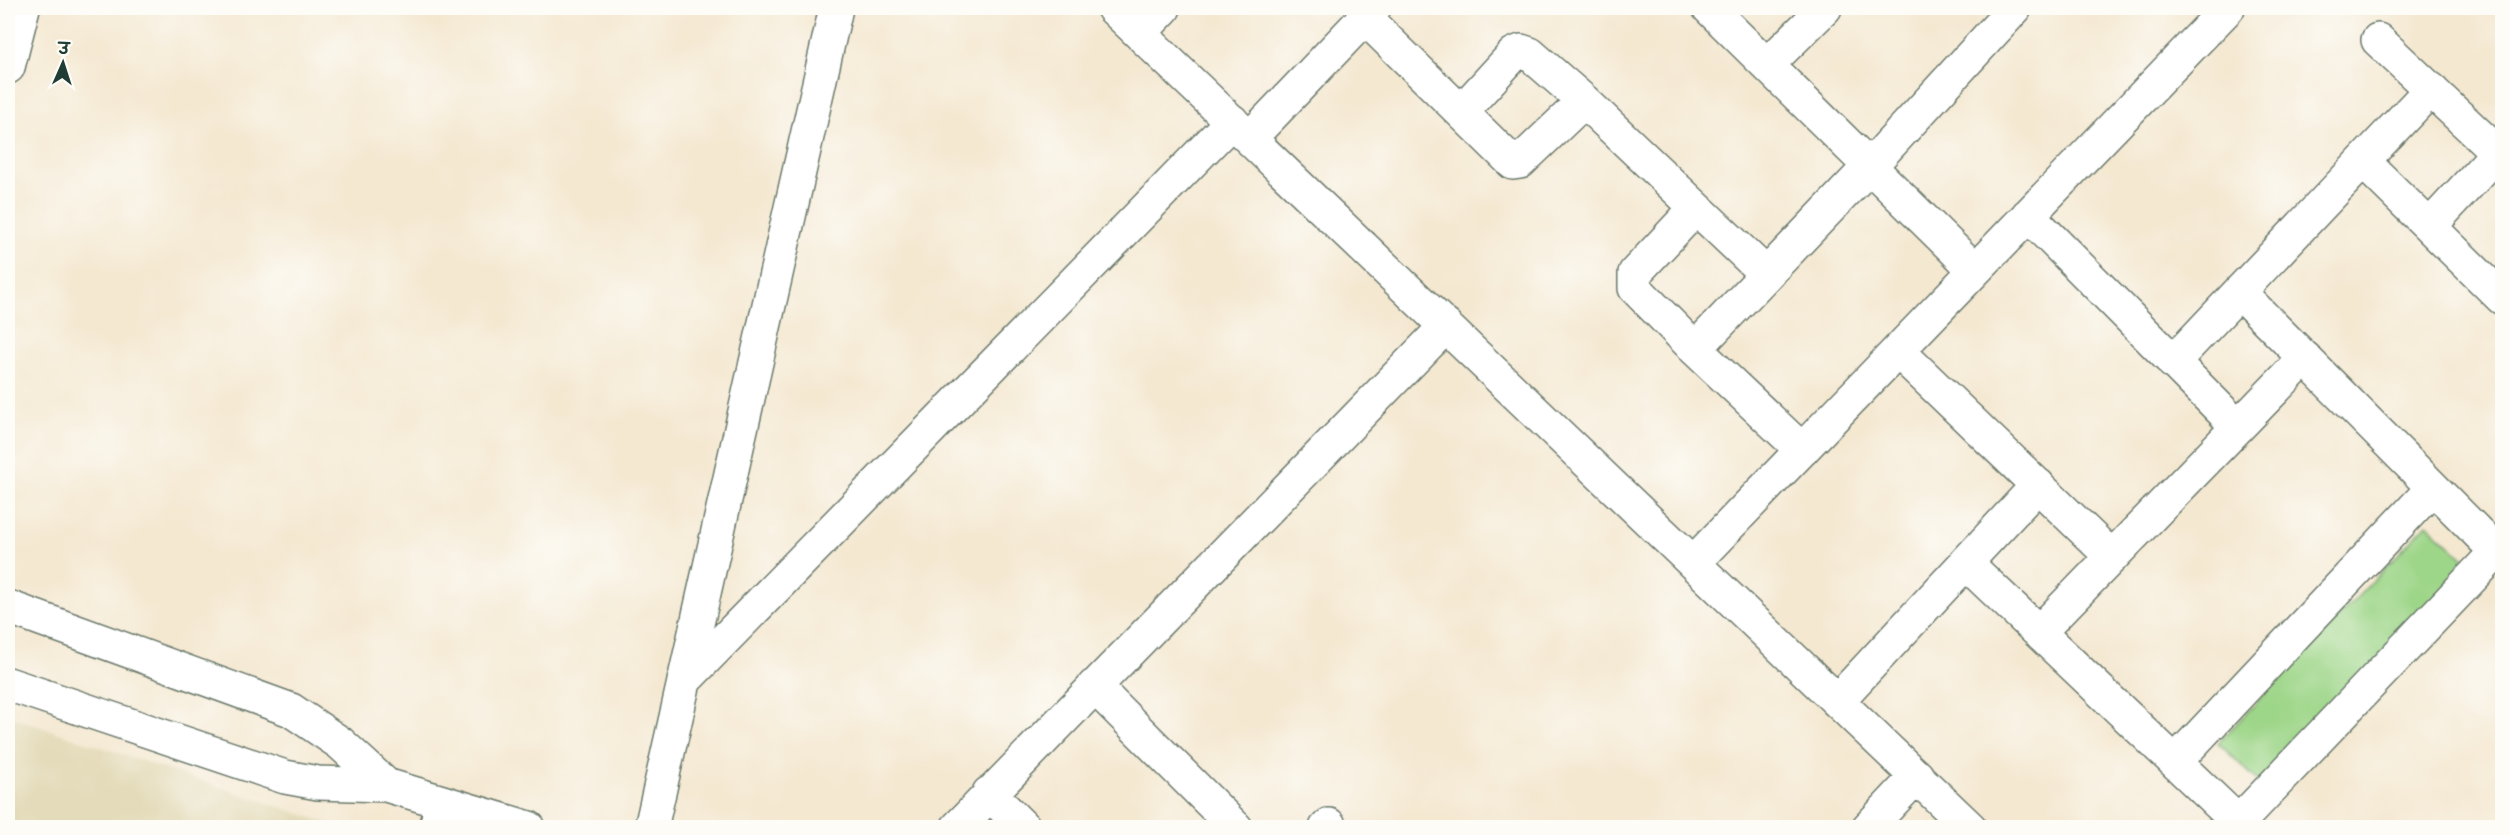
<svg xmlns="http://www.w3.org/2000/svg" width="2510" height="835" font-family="'Patrick Hand','Playpen Sans Deva',sans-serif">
<rect width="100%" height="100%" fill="#fdfcf7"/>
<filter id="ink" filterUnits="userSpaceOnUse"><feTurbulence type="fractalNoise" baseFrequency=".0167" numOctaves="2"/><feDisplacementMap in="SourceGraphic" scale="12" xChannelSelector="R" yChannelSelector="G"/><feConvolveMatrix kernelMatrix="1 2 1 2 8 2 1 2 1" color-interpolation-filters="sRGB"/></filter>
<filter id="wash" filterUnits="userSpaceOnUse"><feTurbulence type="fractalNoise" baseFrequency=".008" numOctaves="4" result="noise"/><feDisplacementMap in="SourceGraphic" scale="24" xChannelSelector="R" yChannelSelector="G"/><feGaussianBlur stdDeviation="1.35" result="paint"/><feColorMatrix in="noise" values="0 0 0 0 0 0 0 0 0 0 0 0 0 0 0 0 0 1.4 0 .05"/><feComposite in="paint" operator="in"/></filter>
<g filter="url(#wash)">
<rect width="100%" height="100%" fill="#f4e8d1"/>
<path fill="#e4dbba" d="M8 716 339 827H8Z"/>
<path fill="#9ed689" stroke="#5e8a5e" stroke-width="1.5" d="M2427 524 2470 564 2261 784 2218 743Z"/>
</g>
<g filter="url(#ink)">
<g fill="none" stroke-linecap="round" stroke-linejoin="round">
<g stroke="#6a796b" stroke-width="20">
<path id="service" d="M427 828 434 798"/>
</g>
<g stroke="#6a796b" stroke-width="36">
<path id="minor" d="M1113 8 1970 828
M1709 8 1975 270
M1364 17 1513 163 1520 162 1584 101
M1140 33 1164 8
M2378 40 2498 153
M1767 65 1825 8
M8 67 23 8
M1461 112 1514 54 1521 51 1530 54 1584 101 1766 274
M1250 138 1374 8
M2363 161 2502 298
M1696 208 1635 273V288L1695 349 1802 450
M2028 215 2238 427
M2430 226 2502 148
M2239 292 2497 552
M1695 349 1870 166 2015 8
M1898 351 2112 557
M2173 362 2431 89
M1693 563 2228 8
M1966 563 2238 822
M8 607 291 710 340 743 386 785
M2039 632 2305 358
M684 681 1232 121
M8 684 285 777 318 783 386 785 529 828
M1094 686 1236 828
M1837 701 2038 485
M2175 762 2433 488
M989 793 1024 828
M651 828 836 8
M957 828 1446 326
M1326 828 1329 825
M1868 828 1917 776
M2233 828 2502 546"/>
</g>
<use href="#service" stroke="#fff" stroke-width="16"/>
<use href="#minor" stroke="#fff" stroke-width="33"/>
</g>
</g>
<rect width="2510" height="835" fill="none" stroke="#fdfcf7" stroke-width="30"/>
<g transform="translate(63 63) rotate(3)" stroke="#fdfcf7" stroke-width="4.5" paint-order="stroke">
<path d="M0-4.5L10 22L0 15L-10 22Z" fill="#1f3d34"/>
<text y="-9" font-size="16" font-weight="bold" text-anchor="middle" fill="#1f3d34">उ</text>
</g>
</svg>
